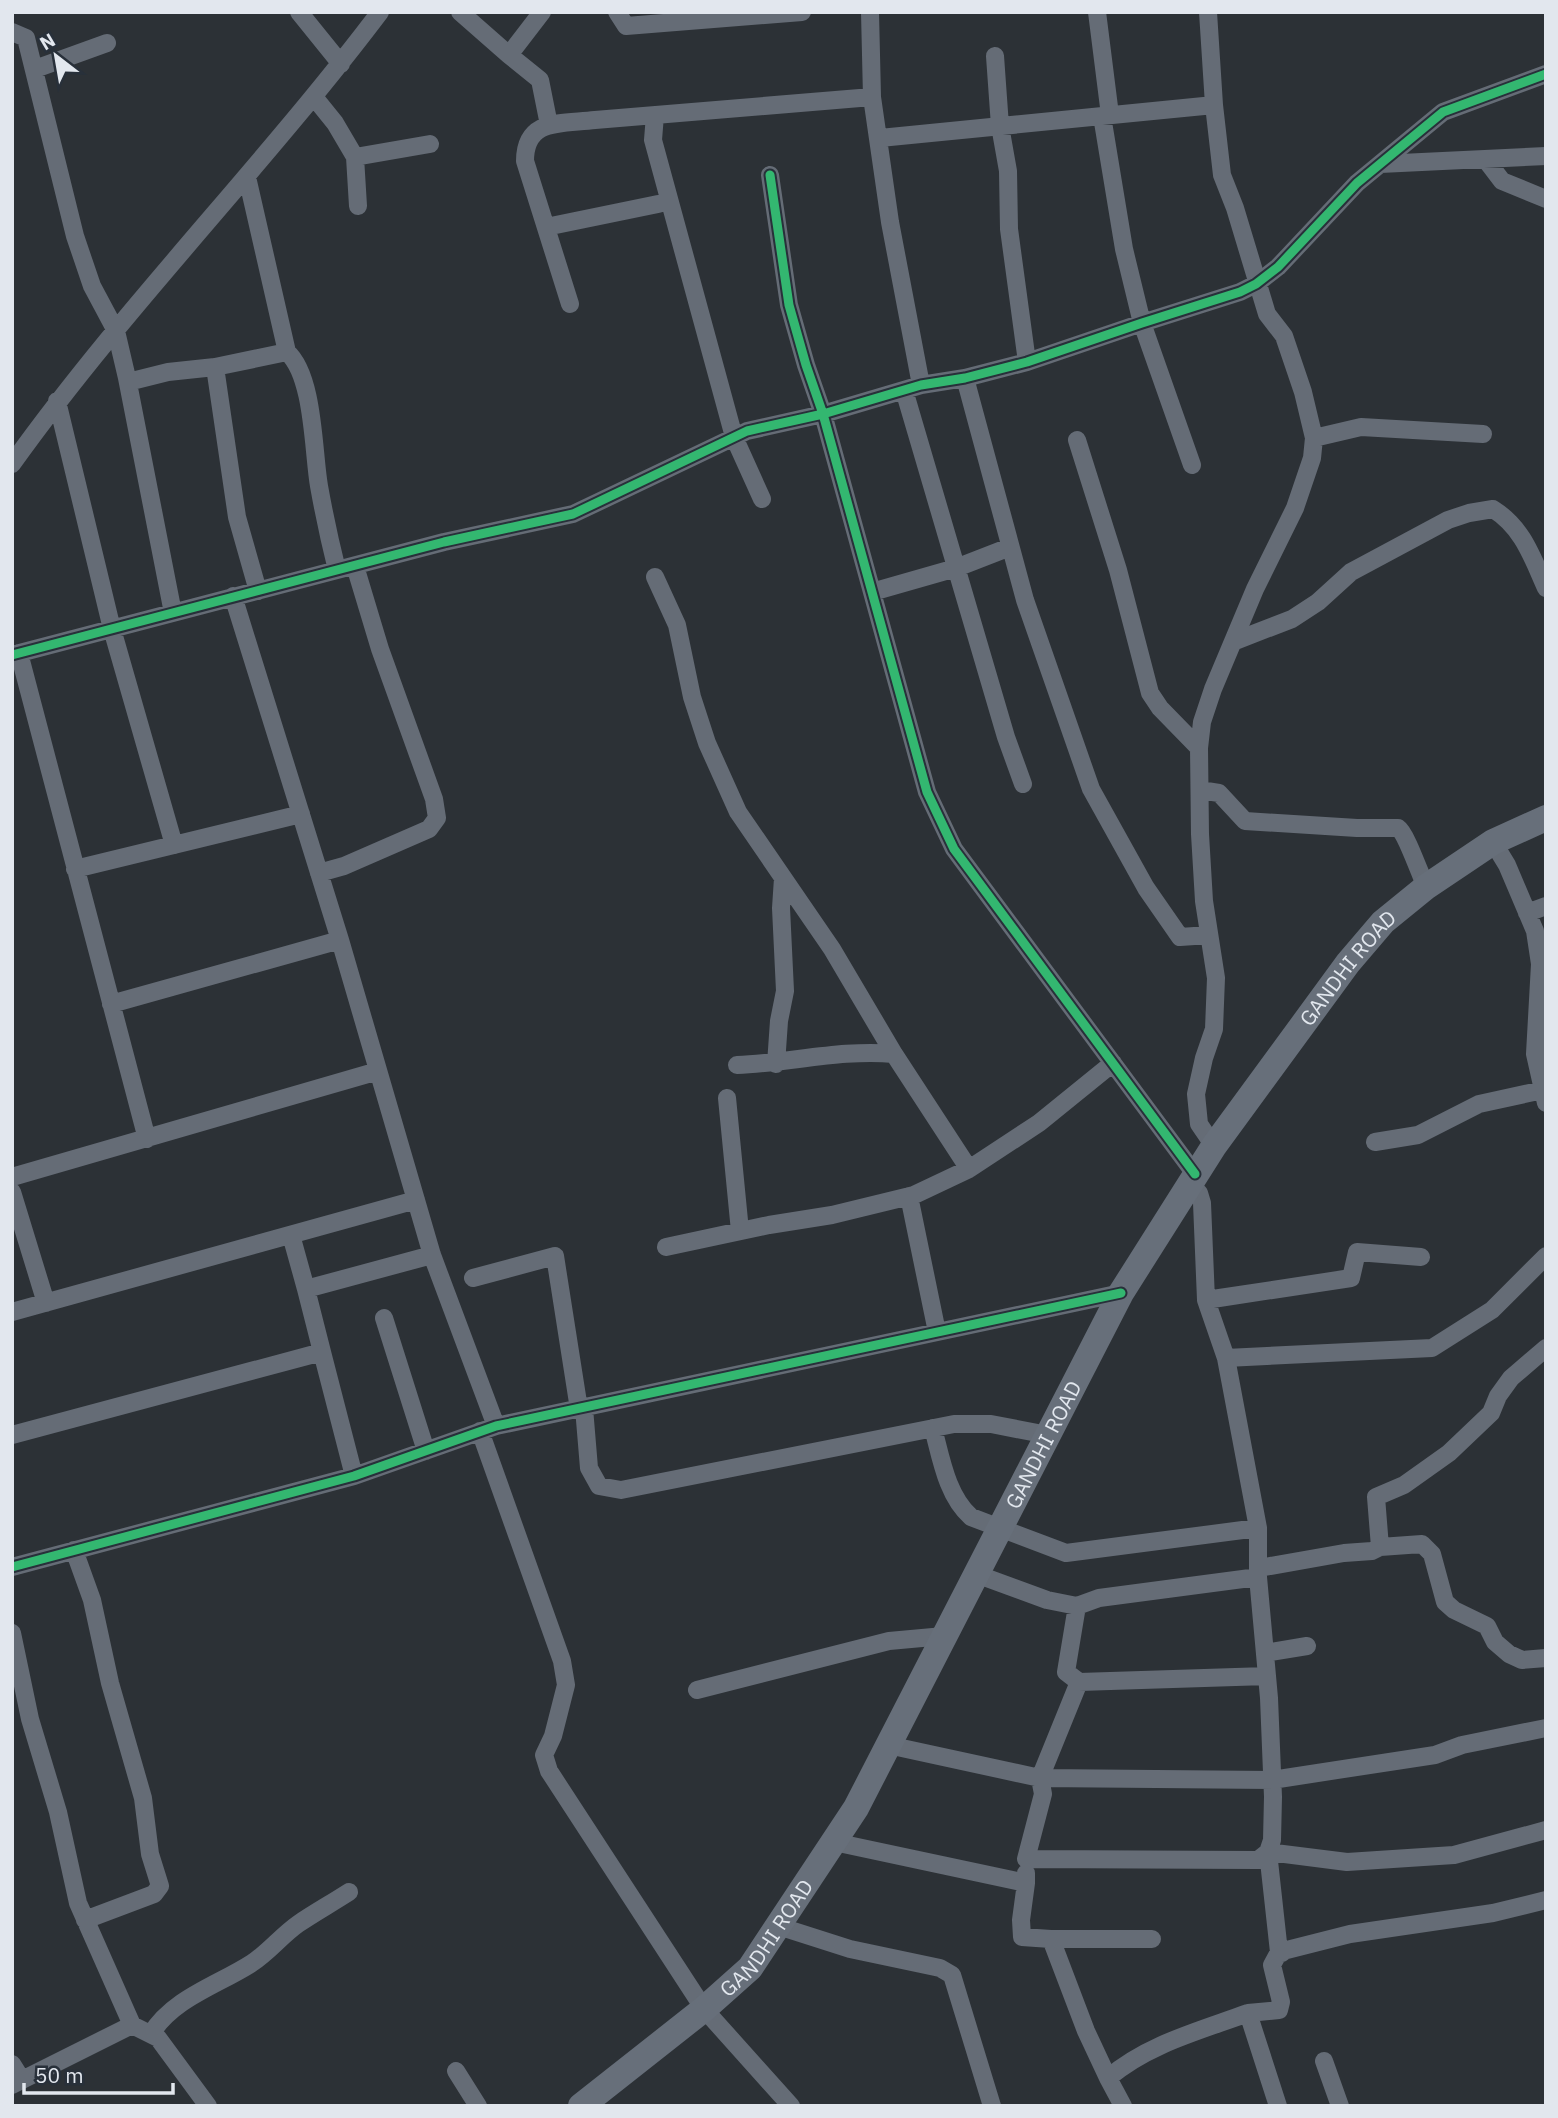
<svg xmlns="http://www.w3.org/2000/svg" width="1558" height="2118" font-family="'IBM Plex Sans',sans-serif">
<rect width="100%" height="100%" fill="#2c3136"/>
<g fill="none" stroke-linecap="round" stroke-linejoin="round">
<path stroke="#656c76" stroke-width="18" d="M299 12 341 64
M460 12 509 55 542 12
M617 12 626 26 802 12
M870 12 872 97 890 222 921 385
M1097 12 1110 115
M1208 12 1214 105
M12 32 26 38 75 236 92 286 116 331 127 378 173 613
M509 55 540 80 549 125
M995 56 1000 126 1008 171 1009 229 1027 362
M35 69 107 43
M314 97 335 123 355 157 430 144
M655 115 653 140 734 437 762 499
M1102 116 1124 249 1142 323 1192 465
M880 138 1214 105 1222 175 1235 208 1267 314 1284 336 1303 392 1314 438
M355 157 358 206
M1486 160 1502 181 1546 199
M1380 164 1546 156
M770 175 789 305 806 365 823 414 927 792 954 849 1195 1174
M546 227 658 204
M570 304 525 161C525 118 561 124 595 120L872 97
M287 352C314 376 313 451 319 486 324 514 330 542 337 570
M215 367 237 517 258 591
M965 378 1025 600 1091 789 1146 888 1180 937 1209 935
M128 382 168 372 215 367 287 352 247 177
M904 390 1006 737 1023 784
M57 401 112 629 174 845
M1077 440 1118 570 1150 693 1160 708 1199 748
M12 464C125 306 263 167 380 12
M655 577 677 625 692 697 707 743 738 812 832 949 894 1054 969 1169
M872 592 956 568 1010 547
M233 596 340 940 432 1255 496 1426
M1235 641 1292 619 1318 602 1351 572 1448 520 1469 513 1493 509C1523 528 1532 557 1546 588
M19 653 147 1139
M12 655 444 542 573 514 747 431 823 414 921 385 965 378 1027 362 1142 323 1240 292 1256 284 1278 267 1357 183 1443 112 1546 74
M1200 790 1219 793 1245 821 1357 828H1398C1406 833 1420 874 1426 887
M1493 842 1507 865 1535 931 1540 964 1535 1054 1546 1103
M75 869 301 814
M319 873 344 866 429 829 437 818 434 799 380 649 355 566
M1527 913 1546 906
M111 1004 340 940
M776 1064 779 1021 785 991 781 908 783 878
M737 1065C790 1063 842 1049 894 1054
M727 1098 740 1231
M1375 1142 1418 1135 1479 1104 1543 1090
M1214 1146 1199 1124 1196 1094 1204 1058 1214 1029 1216 978 1204 901 1200 834 1199 748 1202 722 1213 689 1255 589 1295 508 1312 458 1314 438 1361 427 1483 434
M12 1177 378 1071
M1189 1183 1199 1193 1202 1203 1206 1300
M12 1192 46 1303
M909 1196 937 1332
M291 1235 306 1289
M666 1247 769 1225 832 1215 914 1195 969 1169 1039 1123 1113 1063
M473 1278 555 1256 579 1409
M12 1312 416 1200
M384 1318 426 1451
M322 1352 354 1476
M1226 1358 1432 1348 1492 1310 1546 1256
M584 1408 589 1468 599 1486 621 1490 954 1424H991L1048 1435
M933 1428C941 1458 947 1496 971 1517L1066 1553 1258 1528 1226 1358 1206 1300 1351 1278 1357 1252 1421 1257
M480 1431 562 1661 566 1685 553 1736 544 1755 549 1771 704 2009 791 2106
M12 1435 322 1352 306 1289 432 1255
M1380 1547 1422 1544 1432 1554 1445 1602 1454 1610 1487 1626 1495 1642 1509 1654 1522 1660 1546 1658
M74 1550 92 1600 110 1683 143 1798 150 1854 160 1886 154 1894 85 1920
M12 1567 354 1476 496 1426 1121 1293
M1259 1568 1344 1553 1372 1551 1380 1547 1376 1497 1404 1485 1449 1453 1491 1413 1498 1396 1511 1378 1546 1348
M976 1574 1047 1600 1077 1606 1066 1672 1079 1682 1267 1676
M1077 1606 1099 1598 1258 1577
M12 1633 30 1719 58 1812 78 1903 132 2025
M1265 1653 1307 1646
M1079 1682 1040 1778 1272 1780 1435 1755 1462 1745 1546 1728
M697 1690 889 1641 944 1636
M888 1745 1040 1778 1043 1794 1026 1859 1258 1860 1268 1852 1272 1840 1273 1797 1269 1698 1258 1577V1528
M834 1842 1026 1883V1873
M1026 1883 1021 1920 1022 1937 1051 1939 1086 2031 1108 2078
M778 1926 850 1949 940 1968 952 1975 992 2106
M1051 1939H1152
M1282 1953 1279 1952 1268 1852 1347 1862 1454 1855 1546 1830
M1248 2013 1279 2010 1281 2002 1272 1965 1279 1952 1350 1934 1493 1913 1546 1900
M151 2034C173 1998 218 1985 252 1963 269 1952 281 1936 298 1924 314 1913 332 1903 349 1892
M1324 2061 1340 2106
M12 2064 22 2080
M456 2071 478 2106
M12 2085 132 2025 158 2038 208 2106
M1123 2106 1108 2078C1148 2044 1199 2031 1248 2013L1278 2106"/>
<path stroke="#676f7a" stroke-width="26" id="s1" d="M581 2106 704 2009 750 1968 856 1808 1121 1293 1214 1146 1348 963 1383 922 1426 887 1493 842 1546 818"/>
<g stroke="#28303a" stroke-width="13">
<path id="cycleway" d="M770 175 789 305 806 365 823 414 927 792 954 849 1195 1174
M12 655 444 542 573 514 747 431 823 414 921 385 965 378 1027 362 1142 323 1240 292 1256 284 1278 267 1357 183 1443 112 1546 74
M12 1567 354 1476 496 1426 1121 1293"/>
</g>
<use href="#cycleway" stroke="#33b770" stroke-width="9"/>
</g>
<g text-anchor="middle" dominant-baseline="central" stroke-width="5" stroke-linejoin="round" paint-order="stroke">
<g font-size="21" fill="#e2e7ee" stroke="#28303a">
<text stroke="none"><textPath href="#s1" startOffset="1386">GANDHI ROAD</textPath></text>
<text stroke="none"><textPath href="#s1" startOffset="819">GANDHI ROAD</textPath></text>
<text stroke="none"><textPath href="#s1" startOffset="252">GANDHI ROAD</textPath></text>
</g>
</g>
<rect width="1558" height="2118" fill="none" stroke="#e2e7ee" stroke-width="28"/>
<g transform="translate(56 56) rotate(329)" stroke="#28303a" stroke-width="5" paint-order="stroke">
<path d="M0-5L12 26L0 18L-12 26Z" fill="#e2e7ee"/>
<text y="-10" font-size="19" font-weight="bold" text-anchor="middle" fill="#e2e7ee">N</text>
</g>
<path d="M24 2083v10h149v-10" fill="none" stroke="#e2e7ee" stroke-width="3.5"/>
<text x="35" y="2083" font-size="21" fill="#e2e7ee" stroke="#28303a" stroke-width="5" paint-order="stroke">50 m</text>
</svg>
